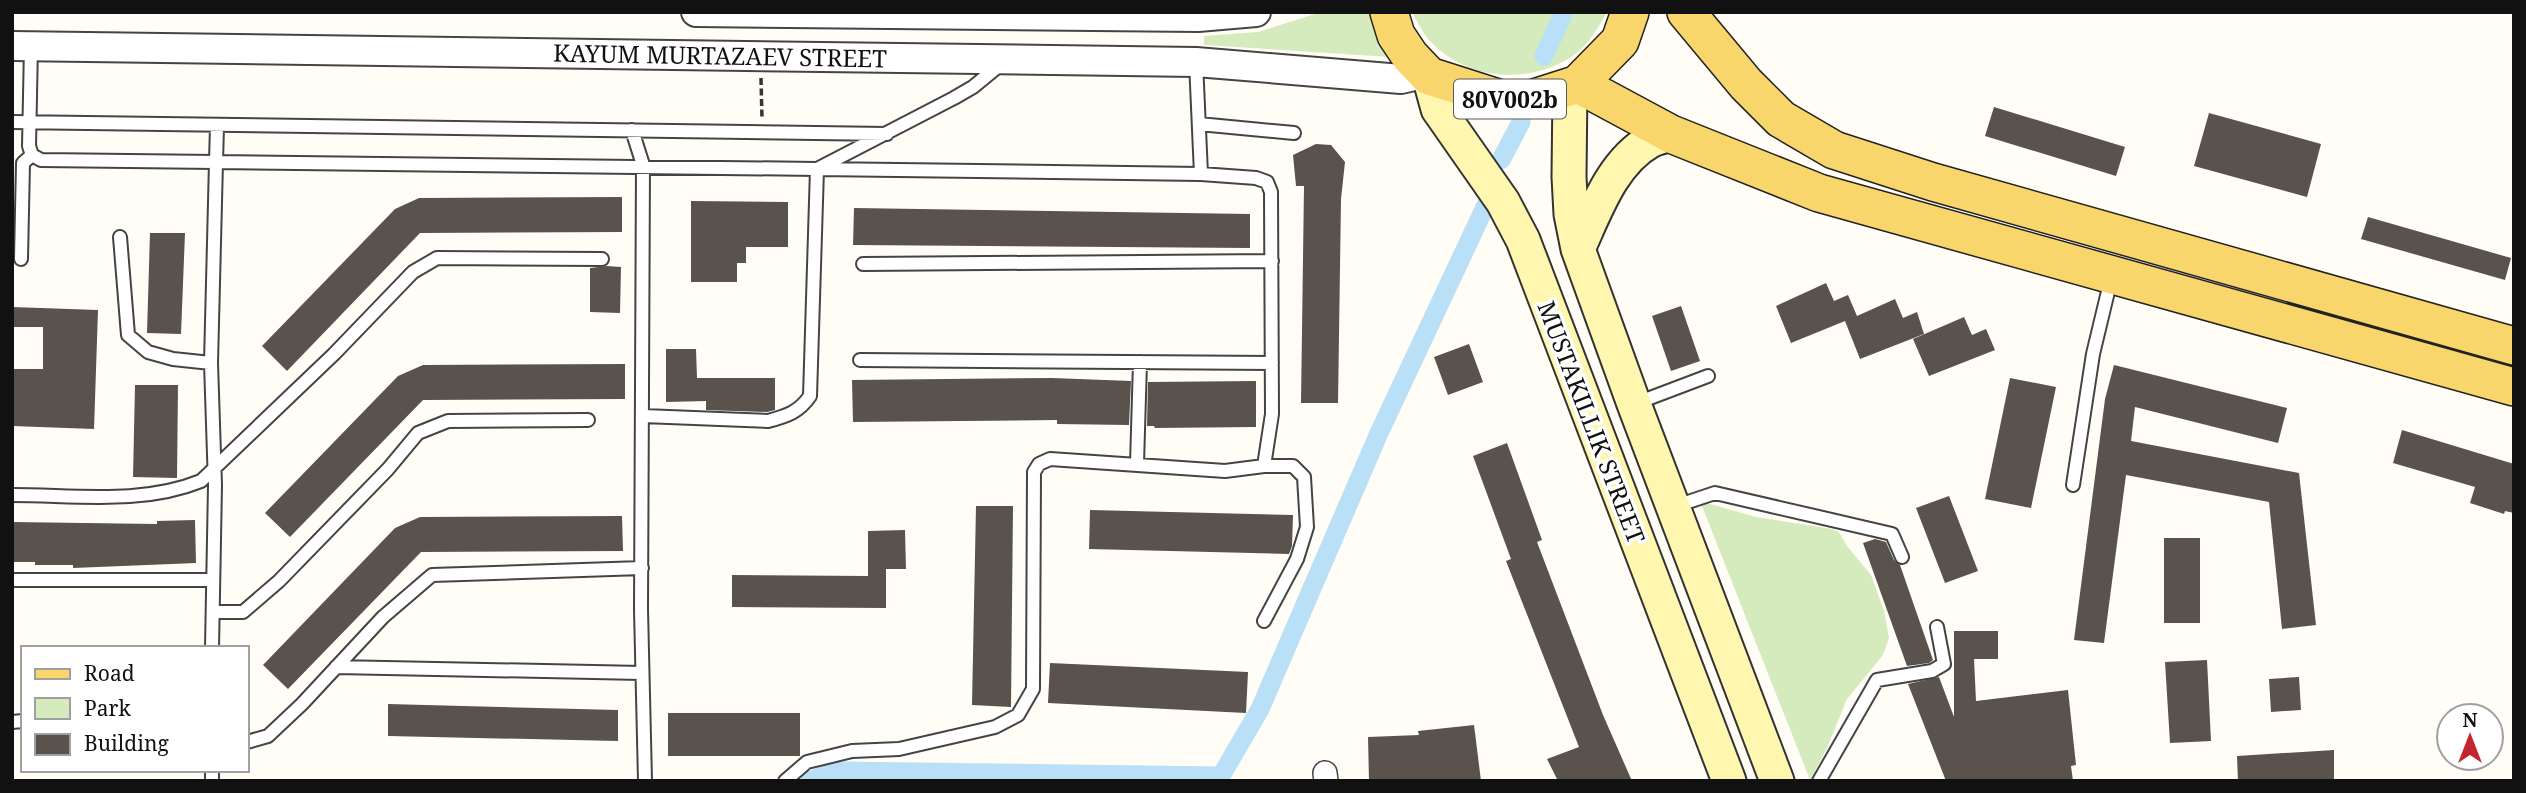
<svg xmlns="http://www.w3.org/2000/svg" width="2526" height="793" font-family="'Noto Serif',serif">
<rect width="100%" height="100%" fill="#fffdf5"/>
<path fill="#d5ebbd" d="M1321 12H1372L1391 57 1204 45V36L1258 32Z
M1412 12H1607C1598 28 1588 45 1574 55 1531 85 1470 81 1433 44 1424 36 1418 23 1412 12Z
M1700 501 1756 517 1832 529 1839 532 1847 546 1871 575 1884 611 1889 638 1883 655 1847 699 1827 748 1810 780Z"/>
<g fill="none" stroke-linecap="round" stroke-linejoin="round">
<path stroke="#b9e0f7" stroke-width="19" d="M1544 56 1564 12
M1501 160 1521 122
M810 781 837 771 1221 776 1260 709 1379 433 1486 205"/>
</g>
<path fill="#5a524d" d="M1994 107 2125 147 2116 176 1985 136Z
M2209 113 2321 144 2307 197 2194 166Z
M1316 144 1331 145 1345 162 1341 199 1338 403H1301L1304 186H1296L1293 155Z
M622 197V232L420 233 287 371 262 346 395 209 419 198Z
M691 201 788 202V247H746V263H737V282H691Z
M854 208 1250 214V248L853 245Z
M2368 217 2511 258 2505 280 2361 239Z
M150 233H185L181 334 147 333Z
M607 266 621 267 620 313 590 312V268Z
M1826 283 1834 301 1848 295 1857 316 1895 299 1903 318 1917 312 1924 334 1860 359 1845 321 1791 343 1776 306Z
M1681 306 1700 361 1671 371 1652 316Z
M12 307 98 310 94 429 12 426V369H43V327H12Z
M1964 317 1972 335 1986 329 1995 350 1929 376 1913 339Z
M1469 344 1483 382 1448 395 1434 357Z
M666 349H696L697 378H775V410L767 412 706 410V401L666 402Z
M625 364V399L423 400 290 537 265 513 398 376 423 365Z
M2114 365 2287 408 2278 443 2135 407 2131 441 2299 473 2316 625 2282 629 2269 502 2126 475 2104 643 2074 640 2105 399Z
M1052 378 1131 381 1129 425 1057 424V420L853 422 852 380Z
M2010 378 2056 387 2031 508 1985 499Z
M1256 381V427L1155 428 1154 426H1147L1148 382Z
M135 385H178L177 478 133 477Z
M2402 430 2514 464V513L2505 511 2504 514 2470 503 2475 487 2393 463Z
M1507 443 1542 540 1537 542 1603 715 1632 781H1558L1547 759 1579 747 1506 561 1511 559 1473 456Z
M1949 496 1978 571 1945 583 1916 508Z
M976 506H1013L1011 707 972 705Z
M1090 510 1293 515 1292 546 1289 554 1089 549Z
M622 516 623 551 421 552 288 689 263 665 395 528 420 517Z
M195 520 196 563 73 568V565H35V562H12V522L157 524V521Z
M905 530 906 569H886V608L732 607V575L868 576V531Z
M2164 538H2200V623H2164Z
M1875 539 1886 542 1894 560 1900 565 1933 660 1929 663 1907 666 1863 543Z
M1954 631H1998V659H1974L1976 701 2068 690 2076 765 2071 766 2073 781H1946L1908 684 1939 677 1954 717Z
M2207 660 2211 741 2170 743 2165 662Z
M1050 663 1248 672 1246 713 1048 703Z
M2299 677 2301 710 2271 712 2269 679Z
M388 704 618 710V741L388 736Z
M668 713H800V756H668Z
M1474 725 1481 781H1369L1368 737 1419 735 1418 731Z
M2334 750V781H2238L2237 756Z"/>
<g fill="none" stroke-linecap="round" stroke-linejoin="round">
<g stroke="#444" stroke-width="16">
<path id="service" d="M31 46 29 146 32 155 41 160 216 162 211 363 215 485 212 648
M12 122 887 134
M1199 124 1294 133
M217 126 216 162 817 169 954 98 973 87 1001 64
M632 130 643 165 641 609 645 781
M120 237 128 335 148 352 173 359 211 363
M21 259 23 163 32 155
M863 264 1272 261
M860 360 1272 363
M1634 404 1708 376
M643 416 768 421C787 416 799 412 810 396L817 169 1201 174 1196 62
M1137 464 1140 362
M1264 466H1293L1304 477 1307 527 1297 559 1264 621
M2073 485 2093 354 2111 279
M12 495C75 495 142 505 201 481L334 354 413 272 437 258 602 259
M1673 507 1715 493 1892 534 1902 557
M12 580H213
M213 612H243L279 581 388 469 418 433 448 421 588 420
M336 667 642 673
M12 722 23 721
M247 742 268 736 302 704 383 617 432 575 642 568
M212 781V770
M785 781 807 762 852 751 899 749 995 727 1018 715 1033 689 1034 472 1039 464 1050 459 1225 471 1264 466 1272 414 1271 192 1267 182 1256 178 1201 174
M1819 781 1877 680 1932 671 1944 664 1937 627"/>
</g>
<g stroke="#444" stroke-width="26">
<path id="minor" d="M1325 773 1326 781"/>
</g>
<g stroke="#444" stroke-width="32">
<path id="tertiary" d="M696 12 1198 17 1256 12
M12 46 1196 62 1401 79 1427 73"/>
</g>
<g stroke="#333" stroke-width="37">
<path id="secondary" d="M1429 76 1438 109 1503 202 1523 240 1729 781
M1570 88 1569 177 1571 214 1578 249 1634 404 1777 781
M1578 249C1595 212 1612 162 1650 141 1656 138 1664 136 1671 134"/>
</g>
<g stroke="#222" stroke-width="40">
<path id="primary" d="M1389 12 1396 35 1410 56 1429 76 1501 99H1531L1578 84 1620 41 1630 12
M1686 12 1746 84 1781 119 1834 150 1933 182 2514 346
M1578 84 1671 134 1819 193 2514 387"/>
</g>
<path stroke="#333" stroke-width="3.5" stroke-dasharray="7 3.5" stroke-linecap="butt" d="M761 78 762 119"/>
<use href="#service" stroke="#fff" stroke-width="12"/>
<use href="#minor" stroke="#fff" stroke-width="23"/>
<use href="#tertiary" stroke="#fff" stroke-width="28"/>
<use href="#secondary" stroke="#fff6b0" stroke-width="33"/>
<use href="#primary" stroke="#f9d66b" stroke-width="37"/>
</g>
<g text-anchor="middle" dominant-baseline="central" stroke-width="7" stroke-linejoin="round" paint-order="stroke">
<rect fill="#fff" stroke="#585858" stroke-width="2" x="1454" y="79.5" width="112" height="39" rx="5"/>
<g font-size="23" font-weight="bold" fill="#111">
<text x="1510" y="99">80V002b</text>
</g>
<g font-size="24" fill="#111" stroke="#fff">
<text transform="translate(720 55) rotate(1)">KAYUM MURTAZAEV STREET</text>
<text transform="translate(1592 422) rotate(69)">MUSTAKILLIK STREET</text>
</g>
</g>
<rect width="2526" height="793" fill="none" stroke="#111111" stroke-width="28"/>
<rect x="21" y="646" width="228" height="126" fill="#ffffff" stroke="#a0a0a0" stroke-width="2"/>
<rect x="35" y="669" width="35" height="10" fill="#f9d66b" stroke="#a0a0a0" stroke-width="2"/>
<text x="84" y="681" font-size="21" fill="#111111">Road</text>
<rect x="35" y="698" width="35" height="21" fill="#d5ebbd" stroke="#a0a0a0" stroke-width="2"/>
<text x="84" y="716" font-size="21" fill="#111111">Park</text>
<rect x="35" y="734" width="35" height="21" fill="#5a524d" stroke="#a0a0a0" stroke-width="2"/>
<text x="84" y="751" font-size="21" fill="#111111">Building</text>
<g transform="translate(2470 737)"><circle r="33" fill="#ffffff" stroke="#a0a0a0" stroke-width="2"/>
<path d="M0-5L12 26L0 18L-12 26Z" fill="#c4262e"/>
<text y="-10" font-size="19" font-weight="bold" text-anchor="middle" fill="#111111">N</text>
</g>
</svg>
